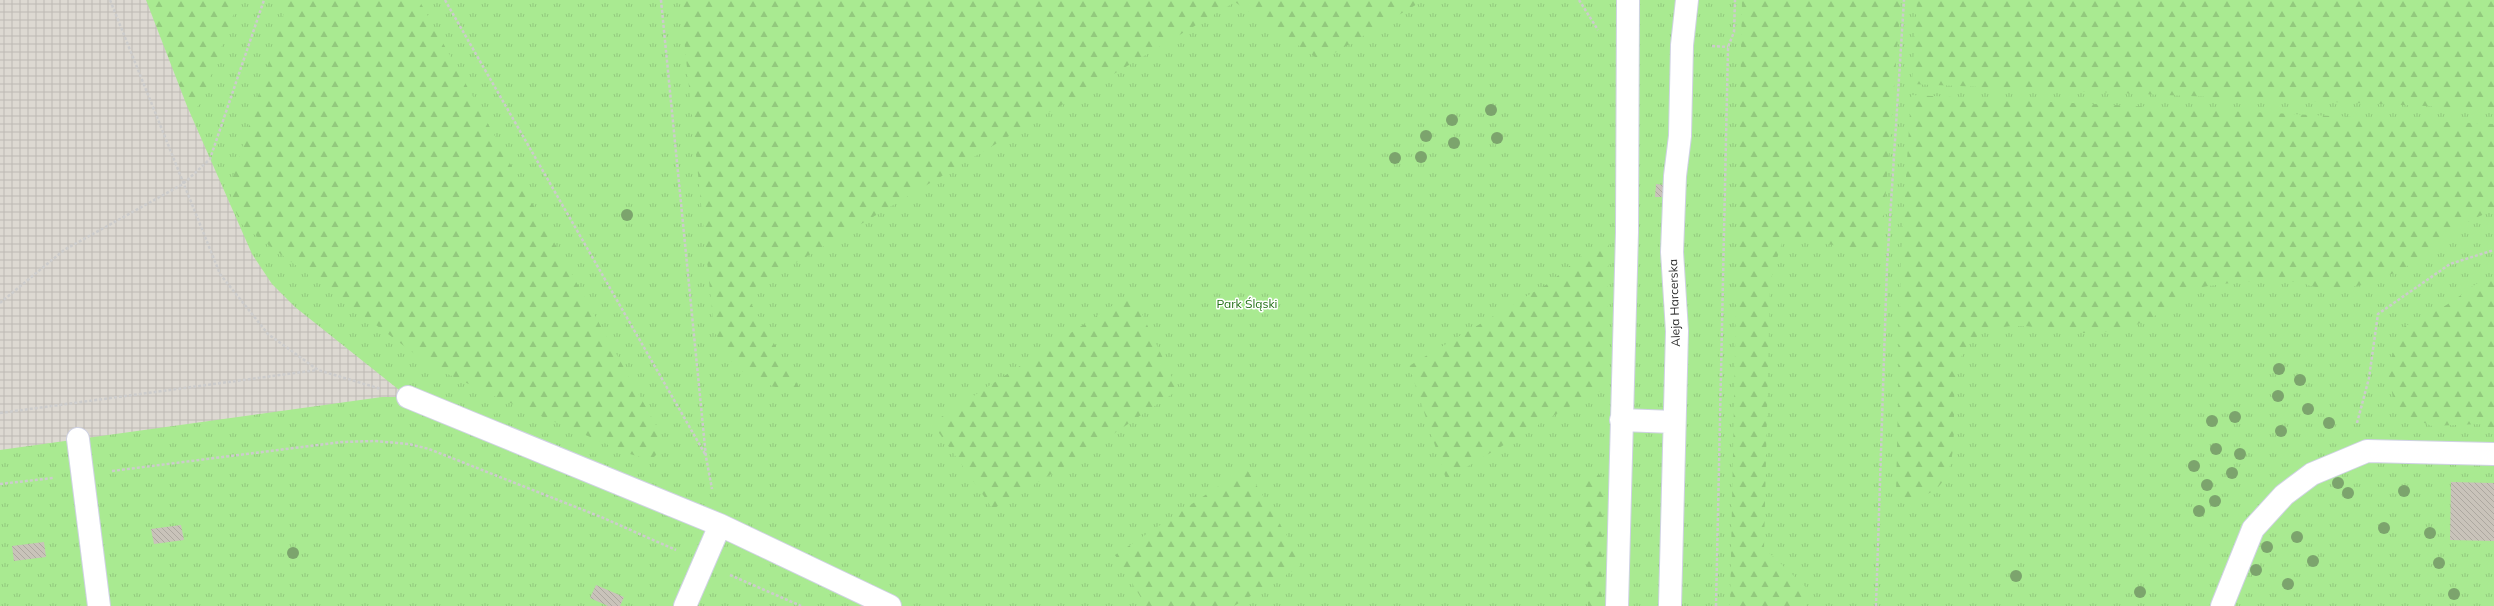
<svg xmlns="http://www.w3.org/2000/svg" width="2494" height="606" font-family="Mulish,sans-serif">
<defs>
<pattern id="grass-tufts" width="24" height="20" patternUnits="userSpaceOnUse"><rect width="24" height="20" fill="#a9ea91"/><path d="M3 7l-1-3M5 7V3M7 7l1-3M15 17l-1-3M17 17v-4M19 17l1-3" fill="none" stroke="#92c97d"/></pattern>
<pattern id="forest-firs" width="22" height="20" patternUnits="userSpaceOnUse"><rect width="22" height="20" fill="#a9ea91"/><path d="M5 1l3.5 6h-7zM16 11l3.5 6h-7z" fill="#92c97d"/></pattern>
<pattern id="plaza-grid" width="8" height="8" patternUnits="userSpaceOnUse"><rect width="8" height="8" fill="#ddd9d2"/><path d="M0 4h8M4 0v8" fill="none" stroke="#bebab4"/></pattern>
<pattern id="building-back-hatch" width="6" height="6" patternUnits="userSpaceOnUse"><rect width="6" height="6" fill="#c9c3ba"/><path d="M-1 5l2 2M0 0l6 6M5-1l2 2" fill="none" stroke="#ada8a0"/></pattern>
</defs>
<rect width="100%" height="100%" fill="#eee7da"/>
<path fill="url(#grass-tufts)" d="M0 0H2494V606H0Z"/>
<path fill="url(#forest-firs)" d="M146 0H239L201 103 195 109 187 106Z
M288 0H419L657 427C661 438 665 448 654 457L644 458 630 454 494 396 431 366 243 226 231 203 232 180Z
M680 0H1424L1321 61 1235 2 745 293 803 394C757 385 721 370 713 319Z
M1742 0H1901L1881 254 1784 236 1770 282 1764 548 1811 592 1806 606H1730Z
M1917 0H2494V109L1912 84Z
M1911 95 2494 124V211C2457 222 2444 242 2414 262 2402 270 2383 278 2369 283 2354 288 2332 289 2316 287 2311 287 2307 284 2302 283 2273 278 2231 282 2203 287 2185 290 2175 302 2161 312 2141 326 2116 332 2092 333 2058 334 2024 319 1990 330 1921 353 1985 473 1925 495 1914 499 1906 500 1896 495L1901 259Z
M1609 233 1606 388 1565 409 1446 479 1409 366 1549 283Z
M2494 278V430L2479 424 2432 426 2407 416 2395 401 2388 381 2390 362 2400 329C2416 320 2433 314 2448 304 2465 294 2473 281 2494 278Z
M1132 293 1178 390 1078 458 993 509 932 423Z
M1246 468 1301 559 1299 567 1234 606H1146L1115 555Z
M1584 469 1597 471 1604 482 1602 606H1588Z"/>
<path fill="url(#plaza-grid)" d="M0 0H146L187 106 252 254 272 284 295 307 408 397H382L0 450Z"/>
<path fill="url(#building-back-hatch)" d="M1656 184 1664 185 1663 197H1655Z
M2451 482 2494 483V541L2450 540Z
M181 525 184 540 154 544 151 529Z
M44 542 46 557 14 561 12 546Z
M596 585 624 597 620 606H608L590 598Z"/>
<g fill="none" stroke-linecap="round" stroke-linejoin="round">
<g stroke="#cfd2e4" stroke-width="24">
<path id="minor" d="M408 397 720 525 890 606
M1621 420 1674 422
M78 439 99 606
M685 606 720 525
M1617 606 1627 232 1628 0
M1670 606 1677 331 1672 252 1675 176 1680 136 1682 45 1687 0
M2222 606 2253 529 2284 495 2312 474 2367 451 2494 454"/>
</g>
<path stroke="#ccc" stroke-width="2.5" stroke-dasharray="3 2" stroke-linecap="butt" d="M110 0 220 274 268 334 318 370 381 389
M445 0 705 454
M661 0 706 457 712 489
M1579 0 1598 30
M1712 46 1728 47
M0 303 64 250 183 184 210 159 264 0
M0 413 317 370
M2357 423 2369 378 2378 314 2450 264 2494 250
M112 471 342 442 375 441 409 444 429 449 601 517 676 550
M0 484 53 478
M730 575 801 606
M1716 606 1728 47 1734 32 1735 0
M1876 606 1887 266 1904 0"/>
<use href="#minor" stroke="#fff" stroke-width="22"/>
</g>
<g fill="#7ca46d">
<circle cx="1491" cy="110" r="6"/>
<circle cx="1452" cy="120" r="6"/>
<circle cx="1426" cy="136" r="6"/>
<circle cx="1497" cy="138" r="6"/>
<circle cx="1454" cy="143" r="6"/>
<circle cx="1421" cy="157" r="6"/>
<circle cx="1395" cy="158" r="6"/>
<circle cx="627" cy="215" r="6"/>
<circle cx="2279" cy="369" r="6"/>
<circle cx="2300" cy="380" r="6"/>
<circle cx="2278" cy="396" r="6"/>
<circle cx="2308" cy="409" r="6"/>
<circle cx="2235" cy="417" r="6"/>
<circle cx="2212" cy="421" r="6"/>
<circle cx="2329" cy="423" r="6"/>
<circle cx="2281" cy="431" r="6"/>
<circle cx="2216" cy="449" r="6"/>
<circle cx="2240" cy="454" r="6"/>
<circle cx="2194" cy="466" r="6"/>
<circle cx="2232" cy="473" r="6"/>
<circle cx="2338" cy="483" r="6"/>
<circle cx="2207" cy="485" r="6"/>
<circle cx="2404" cy="491" r="6"/>
<circle cx="2348" cy="493" r="6"/>
<circle cx="2215" cy="501" r="6"/>
<circle cx="2199" cy="511" r="6"/>
<circle cx="2384" cy="528" r="6"/>
<circle cx="2430" cy="533" r="6"/>
<circle cx="2297" cy="537" r="6"/>
<circle cx="2267" cy="547" r="6"/>
<circle cx="293" cy="553" r="6"/>
<circle cx="2313" cy="561" r="6"/>
<circle cx="2439" cy="563" r="6"/>
<circle cx="2256" cy="570" r="6"/>
<circle cx="2016" cy="576" r="6"/>
<circle cx="2288" cy="584" r="6"/>
<circle cx="2140" cy="592" r="6"/>
<circle cx="2454" cy="594" r="6"/>
</g>
<g text-anchor="middle" dominant-baseline="central" stroke-width="3" stroke-linejoin="round" paint-order="stroke">
<g font-size="12" fill="#1f6e13" stroke="#fff">
<text x="1247" y="303">Park Śląski</text>
</g>
<g font-size="12" fill="#2a2a2a" stroke="#fff">
<text transform="translate(1674 303) rotate(-92)">Aleja Harcerska</text>
</g>
</g>
</svg>
